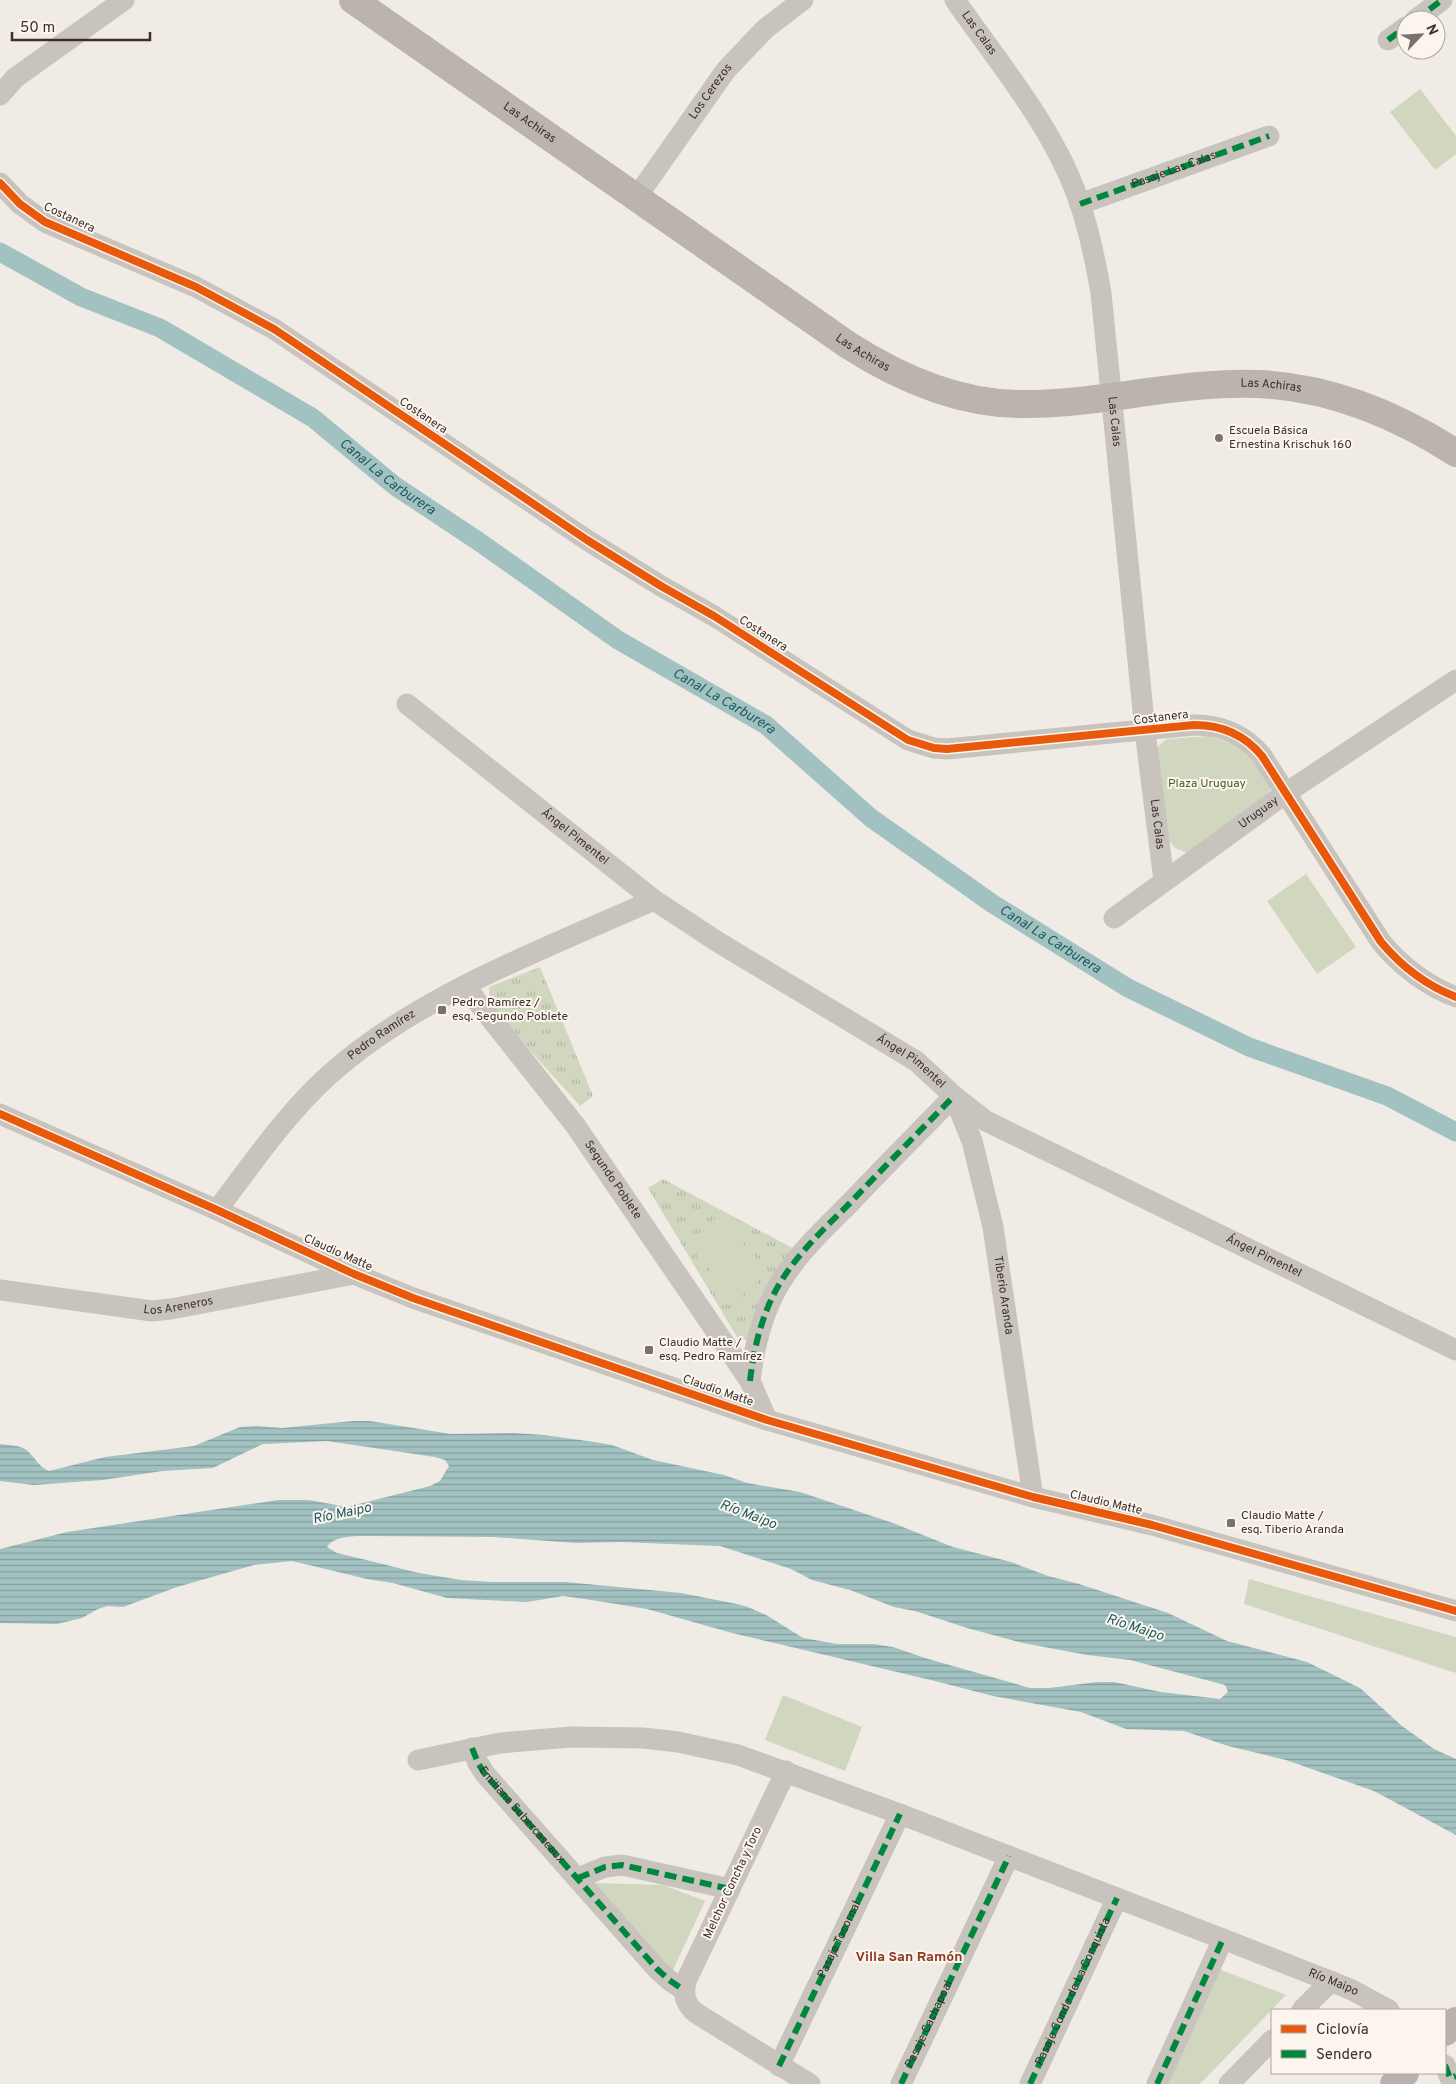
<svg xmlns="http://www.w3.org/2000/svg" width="1456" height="2084" font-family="Overpass,sans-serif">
<defs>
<pattern id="grass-tufts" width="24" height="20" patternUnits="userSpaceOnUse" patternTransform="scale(1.25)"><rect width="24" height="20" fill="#d1d6bf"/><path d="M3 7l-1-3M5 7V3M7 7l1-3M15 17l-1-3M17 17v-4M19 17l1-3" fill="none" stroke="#b4b8a4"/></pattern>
<pattern id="water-rules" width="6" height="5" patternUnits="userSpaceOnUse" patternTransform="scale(1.25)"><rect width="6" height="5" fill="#a1c2c1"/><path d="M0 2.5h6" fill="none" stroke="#849e9d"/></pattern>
</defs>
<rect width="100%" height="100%" fill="#f0ebe5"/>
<path fill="url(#grass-tufts)" d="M540 967 593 1096 580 1106 490 1006 489 987Z
M663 1179 796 1250 749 1341 737 1337 648 1188Z"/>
<path fill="#d1d6bf" d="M1420 89 1456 136V154L1435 170 1390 112Z
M1209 736 1240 746 1270 783V796L1188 853 1175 848 1167 838 1156 748 1167 739Z
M1306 874 1356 947 1317 974 1267 901Z
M718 1216 768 1272 737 1300 687 1244Z
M1249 1579 1456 1637V1673L1244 1604Z
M783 1695 862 1727 845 1771 765 1740Z
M594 1883 663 1885 705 1901 672 1972Z
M1216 1968 1286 1995 1200 2084H1162Z"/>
<path fill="url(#water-rules)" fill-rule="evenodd" d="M353 1421H370L451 1434 514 1433 544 1435 594 1442 612 1445 653 1460 724 1475 747 1483 800 1492 893 1523 953 1547 1011 1562 1048 1576 1079 1584 1168 1613 1227 1641 1307 1662 1360 1688 1402 1726 1434 1749 1456 1759V1835L1374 1791 1286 1760 1228 1746 1184 1731 1126 1729 1081 1712 993 1696 935 1681 732 1633 647 1609 585 1599 563 1596 527 1602 447 1598 393 1583 367 1579 292 1561 254 1565 177 1587 123 1607 107 1606 98 1609 82 1618 57 1624 0 1623V1549L67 1532 278 1500H309L347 1507 430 1486 440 1481 449 1466 445 1460 435 1457 327 1441 263 1444 213 1468 162 1471 103 1480 34 1485 0 1481V1444C8 1445 18 1445 25 1449 34 1455 38 1467 49 1471L105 1457 194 1446 240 1427 257 1426 282 1428ZM369 1536 494 1537 576 1543 620 1542 720 1546 791 1569 812 1580 850 1590 894 1607 915 1611 967 1628 1023 1643 1087 1655 1130 1660 1225 1685 1228 1692 1220 1699 1161 1692 1114 1682H1097L1049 1688H1030L925 1658 893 1647 874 1644H837L803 1638 768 1616 748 1607 737 1604 681 1593 566 1582H492L461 1580 419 1573 358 1558 337 1553 327 1547C334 1535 357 1536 369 1536Z"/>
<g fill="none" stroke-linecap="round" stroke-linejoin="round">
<path stroke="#a1c2c1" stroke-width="19" id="s1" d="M0 252 81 297 160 328 313 418 395 486 478 541 618 640 766 725 871 818 993 904 1128 988 1249 1047 1387 1096 1456 1132"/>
<g stroke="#c9c3be" stroke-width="21">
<path id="s2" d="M955 0C1000 65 1055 129 1080 204 1090 233 1096 264 1101 293L1145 731 1164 881"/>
<path d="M1415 20 1442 0"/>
<path d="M1388 40 1406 27"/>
<path d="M0 95 15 78 124 0"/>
<path d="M0 183 20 204 45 222 196 287 274 329 587 540 661 586 714 616 908 740 934 748 947 749 1194 725C1222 725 1244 734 1262 756L1381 942C1402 967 1425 985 1456 997"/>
<path id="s3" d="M636 198 726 70 765 29 803 0"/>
<path d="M1080 204 1269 136"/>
<path id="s4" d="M407 704 654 900 718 942 916 1061 954 1096 986 1121 1456 1350"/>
<path id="s5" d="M1114 918 1286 793 1456 680"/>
<path id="s6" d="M465 986 575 1125 750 1381 767 1420"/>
<path id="s7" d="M954 1097 972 1141 993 1227 1033 1497"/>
<path d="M0 1114 217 1210 354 1274 413 1298 767 1420 1033 1497 1152 1525 1456 1611"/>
<path id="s8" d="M217 1210C252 1164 285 1115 328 1076 416 996 546 948 654 900"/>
<path id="s9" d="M0 1290 152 1311 171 1309 354 1274"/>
<path d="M750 1381C754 1347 762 1313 780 1283 798 1253 825 1228 850 1203 884 1167 919 1132 954 1096"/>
<path d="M472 1748 478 1763 485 1774 657 1969 669 1980 684 1990"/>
<path id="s10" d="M418 1760 500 1743 571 1737 643 1738 678 1742 738 1755 900 1814 1223 1939 1350 1989 1389 2010"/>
<path d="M786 1771 687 1979C682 1993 685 2004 696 2013L810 2084"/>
<path d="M578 1878 605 1867 622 1865 730 1889"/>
<path d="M1302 2010 1331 1981"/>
<path d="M1445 2065 1450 2078 1456 2076"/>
<path d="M779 2066 900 1814"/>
<path d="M901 2084 1009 1856"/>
<path id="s11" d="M1030 2084 1117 1898"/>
<path d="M1157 2084 1223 1939"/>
<path d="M1229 2084 1272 2040"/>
</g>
<path stroke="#bab3ae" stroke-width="28" id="s12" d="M353 0 848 345C901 379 961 405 1025 404 1103 404 1180 381 1258 384 1329 387 1397 415 1456 453"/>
<path stroke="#b8b1ad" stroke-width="28" d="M1445 2032 1456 2021
M1394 2084 1405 2073"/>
<g stroke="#00873e" stroke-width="6" stroke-dasharray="12 6" stroke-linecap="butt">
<path d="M1415 20 1442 0"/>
<path d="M1388 40 1406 27"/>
<path id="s13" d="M1080 204 1269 136"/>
<path d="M750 1381C754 1347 762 1313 780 1283 798 1253 825 1228 850 1203 884 1167 919 1132 954 1096"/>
<path id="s14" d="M472 1748 478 1763 485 1774 657 1969 669 1980 684 1990"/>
<path d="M578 1878 605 1867 622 1865 730 1889"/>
<path d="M1445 2065 1450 2078 1456 2076"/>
<path id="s15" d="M779 2066 900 1814"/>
<path id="s16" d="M901 2084 1009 1856"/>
<path d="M1030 2084 1117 1898"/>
<path d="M1157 2084 1223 1939"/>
</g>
<g stroke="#fbf5ee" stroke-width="11">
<path id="cycleway" d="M0 183 20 204 45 222 196 287 274 329 587 540 661 586 714 616 908 740 934 748 947 749 1194 725C1222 725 1244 734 1262 756L1381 942C1402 967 1425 985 1456 997
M0 1114 217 1210 354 1274 413 1298 767 1420 1033 1497 1152 1525 1456 1611"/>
</g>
<use href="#cycleway" stroke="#e8590c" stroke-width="8"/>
</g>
<g fill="#7a716c" stroke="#fbf5ee" stroke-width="2">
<circle cx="1219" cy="438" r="5"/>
<rect x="437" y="1005" width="10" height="10" rx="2.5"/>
<rect x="644" y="1345" width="10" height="10" rx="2.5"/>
<rect x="1226" y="1518" width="10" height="10" rx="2.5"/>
</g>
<g text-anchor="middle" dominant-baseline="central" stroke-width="4" stroke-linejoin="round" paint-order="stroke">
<g font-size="12" fill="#3b302b" stroke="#fbf5ee">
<text stroke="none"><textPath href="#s2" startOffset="41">Las Calas</textPath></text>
<text stroke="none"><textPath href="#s3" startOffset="130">Los Cerezos</textPath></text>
<text stroke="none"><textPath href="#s12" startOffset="215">Las Achiras</textPath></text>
<text stroke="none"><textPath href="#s13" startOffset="100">Pasaje Las Calas</textPath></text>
<text transform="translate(69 218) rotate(25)">Costanera</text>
<text stroke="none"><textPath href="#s12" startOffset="620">Las Achiras</textPath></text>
<text stroke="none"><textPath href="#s12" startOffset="1040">Las Achiras</textPath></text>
<text transform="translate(423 416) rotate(34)">Costanera</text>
<text stroke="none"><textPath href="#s2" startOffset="461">Las Calas</textPath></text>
<text transform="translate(763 634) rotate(33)">Costanera</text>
<text transform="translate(1161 718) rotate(-7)">Costanera</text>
<text stroke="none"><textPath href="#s5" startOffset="179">Uruguay</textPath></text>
<text stroke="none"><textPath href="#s2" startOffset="866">Las Calas</textPath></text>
<text stroke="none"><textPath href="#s4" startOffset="214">Ángel Pimentel</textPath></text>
<text stroke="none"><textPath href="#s8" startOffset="242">Pedro Ramírez</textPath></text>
<text stroke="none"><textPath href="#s4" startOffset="619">Ángel Pimentel</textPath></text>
<text stroke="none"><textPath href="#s6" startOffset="244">Segundo Poblete</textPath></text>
<text transform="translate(338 1253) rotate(24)">Claudio Matte</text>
<text stroke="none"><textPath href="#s4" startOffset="1024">Ángel Pimentel</textPath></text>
<text stroke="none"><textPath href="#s7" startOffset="205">Tiberio Aranda</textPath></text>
<text stroke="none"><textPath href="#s9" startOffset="180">Los Areneros</textPath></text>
<text transform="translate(718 1391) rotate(19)">Claudio Matte</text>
<text transform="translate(1106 1503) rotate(13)">Claudio Matte</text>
<text stroke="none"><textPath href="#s14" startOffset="84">Emiliana Subercaseaux</textPath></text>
<text transform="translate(733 1883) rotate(-65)">Melchor Concha y Toro</text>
<text stroke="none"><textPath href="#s15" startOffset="140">Pasaje Tocornal</textPath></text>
<text stroke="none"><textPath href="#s10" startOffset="961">Río Maipo</textPath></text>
<text stroke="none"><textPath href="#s11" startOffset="102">Pasaje Conde de La Conquista</textPath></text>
<text stroke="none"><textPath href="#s16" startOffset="66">Pasaje Cachapoal</textPath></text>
</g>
<g font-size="12" fill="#3b302b" stroke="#fbf5ee" text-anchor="start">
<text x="1229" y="431">Escuela Básica<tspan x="1229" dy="14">Ernestina Krischuk 160</tspan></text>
<text x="452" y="1003">Pedro Ramírez /<tspan x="452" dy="14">esq. Segundo Poblete</tspan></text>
<text x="659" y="1343">Claudio Matte /<tspan x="659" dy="14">esq. Pedro Ramírez</tspan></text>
<text x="1241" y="1516">Claudio Matte /<tspan x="1241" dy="14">esq. Tiberio Aranda</tspan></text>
</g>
<g font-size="12" fill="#4a5a2e" stroke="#fbf5ee">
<text x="1207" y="784">Plaza Uruguay</text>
</g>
<g font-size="14" font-style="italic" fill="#1f5a5e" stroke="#fbf5ee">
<text stroke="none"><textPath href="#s1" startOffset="450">Canal La Carburera</textPath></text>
<text stroke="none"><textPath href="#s1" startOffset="855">Canal La Carburera</textPath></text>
<text stroke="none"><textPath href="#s1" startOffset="1260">Canal La Carburera</textPath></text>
<text transform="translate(342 1514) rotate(-12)">Río Maipo</text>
<text transform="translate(748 1515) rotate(21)">Río Maipo</text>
<text transform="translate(1135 1628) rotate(18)">Río Maipo</text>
</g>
<g font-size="14" font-weight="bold" fill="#8c3b22" stroke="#fbf5ee">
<text x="909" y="1957">Villa San Ramón</text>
</g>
</g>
<rect x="1271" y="2009" width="175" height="65" fill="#fbf5ee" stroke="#aea6a0"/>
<rect x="1281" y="2025" width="25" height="8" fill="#e8590c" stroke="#aea6a0"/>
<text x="1316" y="2034" font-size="15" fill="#3b302b">Ciclovía</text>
<rect x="1281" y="2050" width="25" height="8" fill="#00873e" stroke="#aea6a0"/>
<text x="1316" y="2059" font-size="15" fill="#3b302b">Sendero</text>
<g transform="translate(1421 35) rotate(65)"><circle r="24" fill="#fbf5ee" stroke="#aea6a0"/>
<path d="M0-4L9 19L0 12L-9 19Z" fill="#7a716c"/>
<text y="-8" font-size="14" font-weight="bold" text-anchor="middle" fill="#3b302b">N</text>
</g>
<path d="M12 32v8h138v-8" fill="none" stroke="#3b302b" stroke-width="2.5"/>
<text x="20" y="32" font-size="15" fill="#3b302b" stroke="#fbf5ee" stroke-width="4" paint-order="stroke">50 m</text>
</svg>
